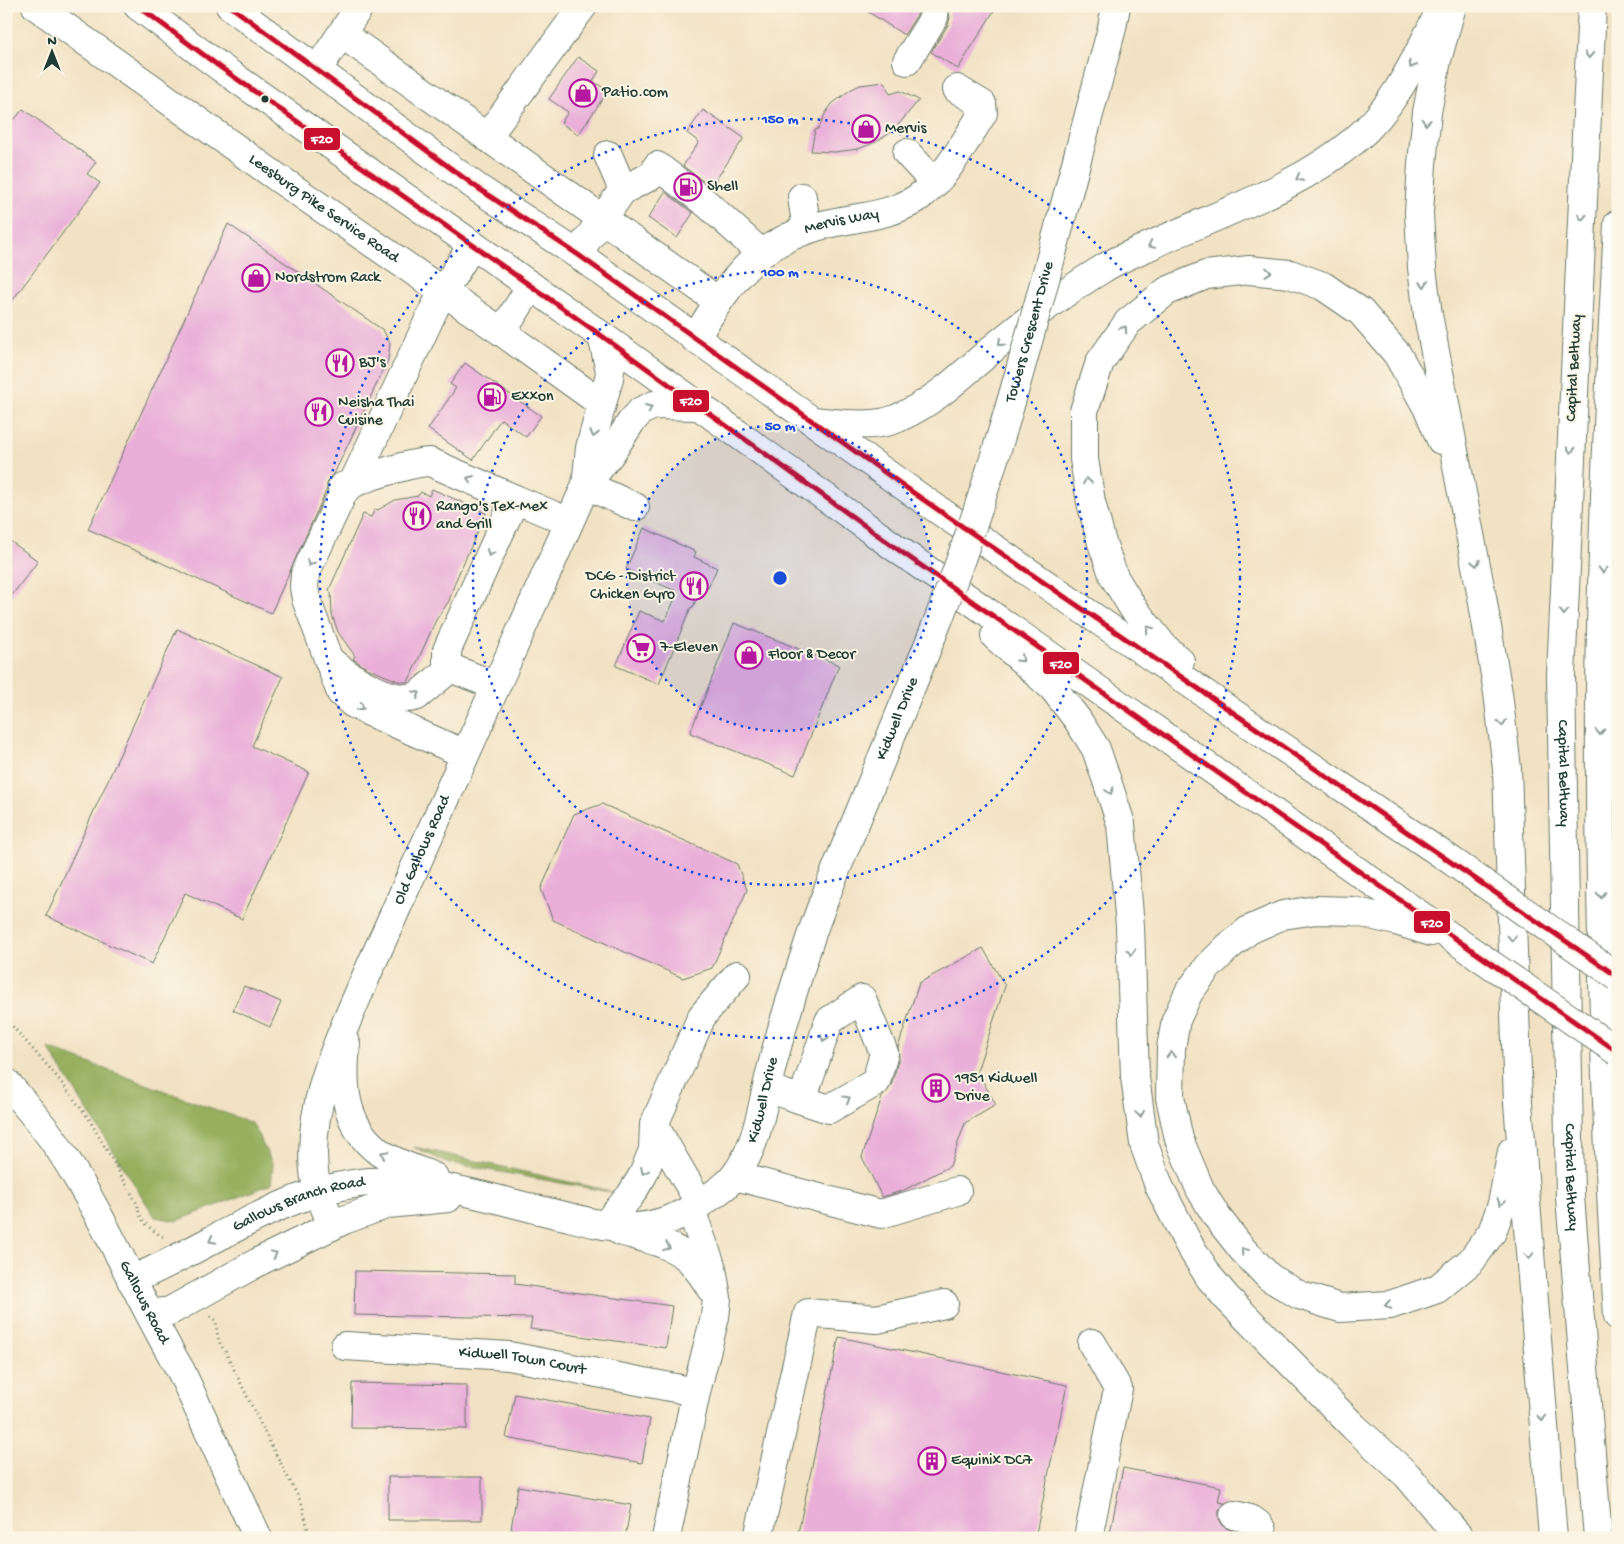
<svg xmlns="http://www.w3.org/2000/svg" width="1624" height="1544" font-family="'Gochi Hand',sans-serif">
<rect width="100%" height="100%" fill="#fcf5e5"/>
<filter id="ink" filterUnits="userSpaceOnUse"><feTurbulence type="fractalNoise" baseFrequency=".02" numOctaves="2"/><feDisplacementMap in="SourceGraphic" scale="10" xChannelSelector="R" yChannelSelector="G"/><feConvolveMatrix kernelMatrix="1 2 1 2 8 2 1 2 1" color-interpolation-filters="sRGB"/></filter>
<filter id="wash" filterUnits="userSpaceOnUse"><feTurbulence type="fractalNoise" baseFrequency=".0096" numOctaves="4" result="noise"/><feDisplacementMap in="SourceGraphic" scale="20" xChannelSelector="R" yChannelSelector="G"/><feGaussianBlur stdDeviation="1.12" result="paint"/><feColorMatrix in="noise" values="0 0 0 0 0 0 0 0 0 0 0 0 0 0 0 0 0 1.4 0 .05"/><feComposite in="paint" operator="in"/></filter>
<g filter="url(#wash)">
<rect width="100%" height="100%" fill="#f2e2c4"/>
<path fill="#97b061" stroke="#5b764a" d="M48 1048 252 1123 273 1165 271 1184 177 1221 155 1217Z
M414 1147 627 1195 445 1162Z"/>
<g id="blocks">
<path fill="#e9afd9" d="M859 6H923L904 35Z
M945 6H997L958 69 931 52 948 25 950 17 948 10Z
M578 57 599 71 593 81 608 91 578 135 561 123 568 112 549 99Z
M884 82 890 94 900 91 919 100 893 131 876 142 858 149 835 152 811 151 815 130 819 128 825 114 832 104 850 90 860 85Z
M23 109 96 162 87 174 100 183 6 309V115L14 120Z
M703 110 744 138 711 187 683 166 699 142 687 133Z
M665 192 693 213 677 238 648 218Z
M228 224 383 330 390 343 388 360 334 474 330 477 327 484V489L271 613 88 529Z
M465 363 541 416 526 437 501 419 473 460 428 429 456 388 450 384Z
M432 489 486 513 455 582 449 601 436 620 408 682 398 681 369 669 353 659 355 656 338 632 332 615 331 592 329 590 363 514 371 517 375 509 378 510 395 500 418 496 421 492 429 496Z
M644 528 696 552 694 557 717 568 708 588 702 586 693 607H691L659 684 616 666 639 611 665 621 678 592 626 569Z
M6 538 38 561 6 603Z
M734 623 839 665 795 775 690 733Z
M177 629 283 677 252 746 309 772 242 919 185 893 152 964 46 916Z
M602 804 737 864 747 890 712 968 683 978 553 920 541 889 574 814Z
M983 948 1005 986 977 1071 996 1105 965 1123 950 1166 902 1191 882 1197 862 1157 882 1097 891 1086 899 1057 898 1047 919 983Z
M244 986 281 1002 270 1027 233 1010Z
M355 1271 515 1274V1284L672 1306 666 1348 530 1329 532 1318 354 1315Z
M839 1337 1067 1385 1035 1538H797Z
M352 1383 467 1385V1429L351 1428Z
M515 1394 650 1419 642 1463 506 1438Z
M1123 1468 1221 1487 1218 1502 1225 1503 1219 1511V1519L1224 1527 1231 1530 1230 1538H1109Z
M388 1477H482V1520H388Z
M518 1486 631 1505 625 1538H563L511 1529Z"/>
</g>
</g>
<g filter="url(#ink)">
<use href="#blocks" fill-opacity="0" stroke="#697766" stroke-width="1"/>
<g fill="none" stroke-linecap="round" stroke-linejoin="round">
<g stroke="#697766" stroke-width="30">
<g id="minor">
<path id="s1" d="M36 6 278 178 502 332 602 404"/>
<path d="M342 34 718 301"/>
<path d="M907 61 934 17"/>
<path d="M317 70 360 6"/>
<path d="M487 137 583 6"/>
<path d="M1079 152 1112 28 1116 6"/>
<path d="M907 153 935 183"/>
<path d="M608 155 623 190 651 176"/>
<path d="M657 166 706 203 761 253"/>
<path d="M802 197 807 230"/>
<path d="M577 254 623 190"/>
<path d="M502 332 531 286"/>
<path id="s2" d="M695 339C733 276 760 237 836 222 862 217 894 214 916 199 946 179 964 143 983 113L982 104 957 89"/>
<path d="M586 485 590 448 609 378 610 371 602 336"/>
<path d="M586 485 635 507"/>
<path d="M342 487 353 483 434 309 443 292 472 245"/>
<path d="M328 659C347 676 392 706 417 696L447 671 453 669 496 686"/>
<path d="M453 669 447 662V650L515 499 569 522"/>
<path d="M465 754 365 710 352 703 341 693 306 599 304 587 305 574 343 493C345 490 347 487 351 485 363 477 415 462 430 462L515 499"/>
<path d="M346 1044C342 1084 343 1124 378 1151 393 1163 416 1169 434 1177"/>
<path d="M767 1088C787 1095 808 1102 829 1109L876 1082 884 1053 862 999 829 1021 802 1100"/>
<path d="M654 1125 700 1204"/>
<path d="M735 1176 881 1214 957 1191"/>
<path d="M605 1225 630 1196 643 1175 653 1150 654 1125 702 1016 737 975"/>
<path id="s3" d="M332 1226C326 1209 316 1190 314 1171 307 1101 341 1035 368 972L586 485 611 453 631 422 641 411 654 405 697 406"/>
<path d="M620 1231C643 1238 672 1243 690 1260 698 1269 705 1279 711 1289"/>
<path id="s4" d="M131 1280C209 1248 285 1188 370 1182 432 1177 505 1203 565 1216 589 1222 613 1229 637 1227 661 1225 685 1214 704 1201 715 1193 728 1186 736 1174 759 1143 762 1103 772 1066 782 1025 795 985 808 945 821 904 838 865 854 826 878 768 901 711 925 653"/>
<path d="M150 1314 170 1311 260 1261 344 1220 388 1204 448 1198"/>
<path id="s5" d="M345 1346 509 1356 696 1392"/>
<path d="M1234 1515C1248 1518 1264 1521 1262 1538"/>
<path d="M666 1538 696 1392 715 1317 717 1298 712 1268 691 1210"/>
<path d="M758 1538 808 1313 877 1319 944 1304"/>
<path d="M1088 1538 1118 1389 1092 1343"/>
</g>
</g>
<g stroke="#697766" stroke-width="30">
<g id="major">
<path id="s6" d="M6 1082C25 1104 44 1126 60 1150 106 1220 138 1299 181 1371L258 1538"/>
</g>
</g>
<g stroke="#697766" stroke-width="30">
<g id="highway">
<path d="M138 6 220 67 602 336 893 546 1454 939"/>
<path d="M230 6 479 189 577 254 918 496 1262 733 1449 859"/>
<path d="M1452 6 1437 60 1427 112 1422 164 1419 213 1422 268 1428 315 1482 597 1498 693 1507 769 1518 1103 1553 1538"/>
<path id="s7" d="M1592 6 1561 675 1570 1197 1598 1538"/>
<path d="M1618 224C1610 383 1601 542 1600 701 1599 906 1605 1111 1618 1316"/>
<path d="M813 421C838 423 875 429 898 418 937 401 965 372 997 345 1031 317 1066 291 1104 268 1117 260 1131 254 1145 248 1216 214 1294 191 1355 140 1393 109 1414 62 1436 19"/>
<path d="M995 636 1053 688 1077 719 1096 749 1108 784 1121 824 1130 926 1135 1077 1144 1144 1159 1186 1188 1243 1210 1278 1226 1297 1354 1427 1407 1475 1460 1538"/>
<path d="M1180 661 1164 647 1133 608 1114 577 1102 543 1091 502 1084 459V411L1100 362 1128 322 1167 291 1206 275 1249 270 1290 274 1323 286 1361 312 1397 354 1429 411 1441 440"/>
<path d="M1431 932 1396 921 1353 911 1316 910 1283 915 1249 930 1228 947 1208 967 1189 992 1176 1020 1171 1048 1170 1097 1179 1139 1200 1189 1217 1217 1242 1249 1269 1277 1299 1295 1340 1308 1390 1305 1437 1289 1471 1261 1492 1232 1502 1204 1512 1151"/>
</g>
</g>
<path stroke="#697766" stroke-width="3" stroke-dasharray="1 4" stroke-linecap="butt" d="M6 1019 54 1073 89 1119 138 1205C137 1220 154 1232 164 1237
M210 1316 216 1321C217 1332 217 1342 225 1351L271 1445 302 1504 310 1538"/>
<use href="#minor" stroke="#fff" stroke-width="28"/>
<use href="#major" stroke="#fff" stroke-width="28"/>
<use href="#highway" stroke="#fff" stroke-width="28"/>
<g stroke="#697766" stroke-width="30" stroke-linecap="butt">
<g id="minor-bridge">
<path id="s8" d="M925 653C992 491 1034 320 1079 152"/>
</g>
</g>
<g stroke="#697766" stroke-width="30" stroke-linecap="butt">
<path id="highway-bridge" d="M1449 859 1618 977
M1454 939 1618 1052"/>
</g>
<use href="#minor-bridge" stroke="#fff" stroke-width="28"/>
<use href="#highway-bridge" stroke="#fff" stroke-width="28"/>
<g stroke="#fcf5e5" stroke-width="9">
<path id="bus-1" d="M138 6 220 67 602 336 893 546 1618 1052
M230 6 479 189 577 254 918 496 1618 977"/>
</g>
<use href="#bus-1" stroke="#c8102e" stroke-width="5"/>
</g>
<defs><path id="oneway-chevron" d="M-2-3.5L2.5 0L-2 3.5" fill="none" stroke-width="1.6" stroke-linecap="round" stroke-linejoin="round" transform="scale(1.25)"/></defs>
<g stroke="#8f9e9a">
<use href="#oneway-chevron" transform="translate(1589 55) rotate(93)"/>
<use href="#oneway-chevron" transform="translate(1412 65) rotate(119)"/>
<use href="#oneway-chevron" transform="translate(1426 122) rotate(96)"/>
<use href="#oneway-chevron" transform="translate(1299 178) rotate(152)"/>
<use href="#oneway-chevron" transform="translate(1582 217) rotate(93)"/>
<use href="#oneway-chevron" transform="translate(1151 245) rotate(154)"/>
<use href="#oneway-chevron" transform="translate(1268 272) rotate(6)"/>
<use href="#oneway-chevron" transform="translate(1424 284) rotate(83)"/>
<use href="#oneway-chevron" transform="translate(1124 329) rotate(-55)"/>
<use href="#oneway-chevron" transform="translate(1001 343) rotate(140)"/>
<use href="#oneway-chevron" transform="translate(649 408) rotate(-23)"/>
<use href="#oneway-chevron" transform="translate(594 434) rotate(104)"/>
<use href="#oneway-chevron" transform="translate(1571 450) rotate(93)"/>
<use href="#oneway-chevron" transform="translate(470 479) rotate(-156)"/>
<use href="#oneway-chevron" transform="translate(1087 481) rotate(-99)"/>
<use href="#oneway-chevron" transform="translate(490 553) rotate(114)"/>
<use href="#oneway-chevron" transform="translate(310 563) rotate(114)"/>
<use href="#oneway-chevron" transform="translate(1476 563) rotate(79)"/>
<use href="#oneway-chevron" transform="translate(1603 570) rotate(91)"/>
<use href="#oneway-chevron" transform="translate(1564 612) rotate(92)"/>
<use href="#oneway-chevron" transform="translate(1149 629) rotate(-128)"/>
<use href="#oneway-chevron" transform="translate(1021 659) rotate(43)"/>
<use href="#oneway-chevron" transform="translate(417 694) rotate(-30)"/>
<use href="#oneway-chevron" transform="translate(361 707) rotate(27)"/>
<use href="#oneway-chevron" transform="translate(1502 723) rotate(84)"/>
<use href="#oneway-chevron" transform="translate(1600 732) rotate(90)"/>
<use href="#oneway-chevron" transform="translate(1110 791) rotate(72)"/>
<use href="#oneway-chevron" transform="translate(1601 895) rotate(89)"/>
<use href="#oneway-chevron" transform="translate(1512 938) rotate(88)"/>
<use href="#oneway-chevron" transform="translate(1131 952) rotate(88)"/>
<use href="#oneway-chevron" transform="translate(824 1038) rotate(109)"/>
<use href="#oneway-chevron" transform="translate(1171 1055) rotate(-88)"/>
<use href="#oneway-chevron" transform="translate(847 1099) rotate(-31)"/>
<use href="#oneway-chevron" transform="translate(1140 1114) rotate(82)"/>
<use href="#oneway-chevron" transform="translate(384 1154) rotate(-151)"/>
<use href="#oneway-chevron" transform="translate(644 1171) rotate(115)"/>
<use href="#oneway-chevron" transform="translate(1501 1202) rotate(105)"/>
<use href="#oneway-chevron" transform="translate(212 1240) rotate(153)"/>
<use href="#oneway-chevron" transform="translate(667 1247) rotate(22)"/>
<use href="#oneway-chevron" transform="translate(1244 1251) rotate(-131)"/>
<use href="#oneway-chevron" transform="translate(274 1254) rotate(-26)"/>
<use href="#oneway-chevron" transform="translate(1529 1256) rotate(86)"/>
<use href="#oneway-chevron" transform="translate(1388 1305) rotate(171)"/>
<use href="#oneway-chevron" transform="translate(1542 1418) rotate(85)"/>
</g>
</g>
<circle cx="780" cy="578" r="153" fill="#1d4ed8" fill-opacity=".12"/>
<g fill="none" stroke="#1d4ed8" stroke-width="2.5" stroke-dasharray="2.5 5">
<circle cx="780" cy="578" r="153"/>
<circle cx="780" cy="578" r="307"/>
<circle cx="780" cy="578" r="460"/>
</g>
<defs>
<g id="shop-ring" transform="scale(1.4375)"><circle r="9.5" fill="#fcf5e5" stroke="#b5179e" stroke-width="1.5"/><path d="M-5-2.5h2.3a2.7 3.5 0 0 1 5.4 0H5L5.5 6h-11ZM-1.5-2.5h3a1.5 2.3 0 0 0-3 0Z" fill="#b5179e"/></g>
<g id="fuel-ring" transform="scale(1.4375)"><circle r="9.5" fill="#fcf5e5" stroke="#b5179e" stroke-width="1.5"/><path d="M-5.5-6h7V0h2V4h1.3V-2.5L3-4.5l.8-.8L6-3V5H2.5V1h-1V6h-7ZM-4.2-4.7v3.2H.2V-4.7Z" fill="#b5179e"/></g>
<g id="restaurant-ring" transform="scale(1.4375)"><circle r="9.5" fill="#fcf5e5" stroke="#b5179e" stroke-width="1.5"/><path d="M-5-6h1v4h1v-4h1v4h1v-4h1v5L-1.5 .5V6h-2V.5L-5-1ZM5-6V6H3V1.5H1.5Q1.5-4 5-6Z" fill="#b5179e"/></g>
<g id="supermarket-ring" transform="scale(1.4375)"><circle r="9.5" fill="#fcf5e5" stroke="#b5179e" stroke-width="1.5"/><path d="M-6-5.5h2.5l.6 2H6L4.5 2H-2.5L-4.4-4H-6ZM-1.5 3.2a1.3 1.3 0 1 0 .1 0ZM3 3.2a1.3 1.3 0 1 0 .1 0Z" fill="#b5179e"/></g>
<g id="building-ring" transform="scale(1.4375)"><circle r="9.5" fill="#fcf5e5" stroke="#b5179e" stroke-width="1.5"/><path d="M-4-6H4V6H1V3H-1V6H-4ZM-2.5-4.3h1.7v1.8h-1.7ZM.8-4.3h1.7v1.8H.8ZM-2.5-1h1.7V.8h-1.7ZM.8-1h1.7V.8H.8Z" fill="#b5179e"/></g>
</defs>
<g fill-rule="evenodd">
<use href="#shop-ring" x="583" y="93"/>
<use href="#shop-ring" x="866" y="129"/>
<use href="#fuel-ring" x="688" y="187"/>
<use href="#shop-ring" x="256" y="278"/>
<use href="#restaurant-ring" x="340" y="363"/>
<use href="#fuel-ring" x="492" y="397"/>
<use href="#restaurant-ring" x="319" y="412"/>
<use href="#restaurant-ring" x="417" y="516"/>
<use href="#restaurant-ring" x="694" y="586"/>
<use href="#supermarket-ring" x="641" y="648"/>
<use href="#shop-ring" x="749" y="655"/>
<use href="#building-ring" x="936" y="1088"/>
<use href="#building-ring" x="932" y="1461"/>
</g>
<circle fill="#1f3d34" stroke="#fcf5e5" stroke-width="2" cx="265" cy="99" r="4.5"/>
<g text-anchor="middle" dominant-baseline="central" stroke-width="4" stroke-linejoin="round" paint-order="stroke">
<g font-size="16" fill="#1f3d34" stroke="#fcf5e5" text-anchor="start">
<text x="602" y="93">Patio.com</text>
<text x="885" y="129">Mervis</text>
<text x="707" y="187">Shell</text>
<text x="275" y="278">Nordstrom Rack</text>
<text x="359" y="363">BJ's</text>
<text x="511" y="397">Exxon</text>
<text x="338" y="403">Neisha Thai<tspan x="338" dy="18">Cuisine</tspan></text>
<text x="436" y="507">Rango's Tex-Mex<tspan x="436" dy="18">and Grill</tspan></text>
<text x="675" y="577" text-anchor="end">DCG - District<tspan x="675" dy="18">Chicken Gyro</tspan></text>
<text x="660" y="648">7-Eleven</text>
<text x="768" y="655">Floor &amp; Decor</text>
<text x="955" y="1079">1951 Kidwell<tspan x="955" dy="18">Drive</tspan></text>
<text x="951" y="1461">Equinix DC7</text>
</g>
<g font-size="16" fill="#1f3d34" stroke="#fcf5e5">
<text stroke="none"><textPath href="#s1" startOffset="352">Leesburg Pike Service Road</textPath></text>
<text stroke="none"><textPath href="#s2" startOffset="196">Mervis Way</textPath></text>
<text stroke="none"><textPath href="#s8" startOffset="338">Towers Crescent Drive</textPath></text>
<text transform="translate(1575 368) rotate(-87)">Capital Beltway</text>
<text stroke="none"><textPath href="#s4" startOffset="1131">Kidwell Drive</textPath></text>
<text stroke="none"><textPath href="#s7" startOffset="768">Capital Beltway</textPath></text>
<text stroke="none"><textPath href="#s3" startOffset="400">Old Gallows Road</textPath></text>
<text stroke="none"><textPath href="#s4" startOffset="726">Kidwell Drive</textPath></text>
<text stroke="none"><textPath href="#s7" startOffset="1172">Capital Beltway</textPath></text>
<text stroke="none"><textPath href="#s4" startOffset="185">Gallows Branch Road</textPath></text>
<text stroke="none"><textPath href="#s6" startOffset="261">Gallows Road</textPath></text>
<text stroke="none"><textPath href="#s5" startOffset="178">Kidwell Town Court</textPath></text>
</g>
</g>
<circle cx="780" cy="578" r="8" fill="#1d4ed8" stroke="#fcf5e5" stroke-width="2.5"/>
<g font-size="15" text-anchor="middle" font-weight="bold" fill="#1d4ed8" stroke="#fcf5e5" stroke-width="4" stroke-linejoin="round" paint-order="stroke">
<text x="780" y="123">150 m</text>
<text x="780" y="276">100 m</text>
<text x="780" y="430">50 m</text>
</g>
<g stroke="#fcf5e5" stroke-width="2">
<rect x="303" y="127" width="38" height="24" rx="5" fill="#c8102e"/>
<rect x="672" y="389" width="38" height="24" rx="5" fill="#c8102e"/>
<rect x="1042" y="651" width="38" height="24" rx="5" fill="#c8102e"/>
<rect x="1413" y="910" width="38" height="24" rx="5" fill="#c8102e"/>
</g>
<g font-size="14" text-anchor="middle" font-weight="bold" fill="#fff">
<text x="322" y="143">F20</text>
<text x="691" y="405">F20</text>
<text x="1061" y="668">F20</text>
<text x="1432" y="927">F20</text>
</g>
<rect width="1624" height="1544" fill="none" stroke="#fcf5e5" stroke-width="25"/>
<g transform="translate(52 52)" stroke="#fcf5e5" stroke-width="4" paint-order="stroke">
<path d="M0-4L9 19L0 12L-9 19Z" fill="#1f3d34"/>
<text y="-8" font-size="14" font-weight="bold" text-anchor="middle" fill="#1f3d34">N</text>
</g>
</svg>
